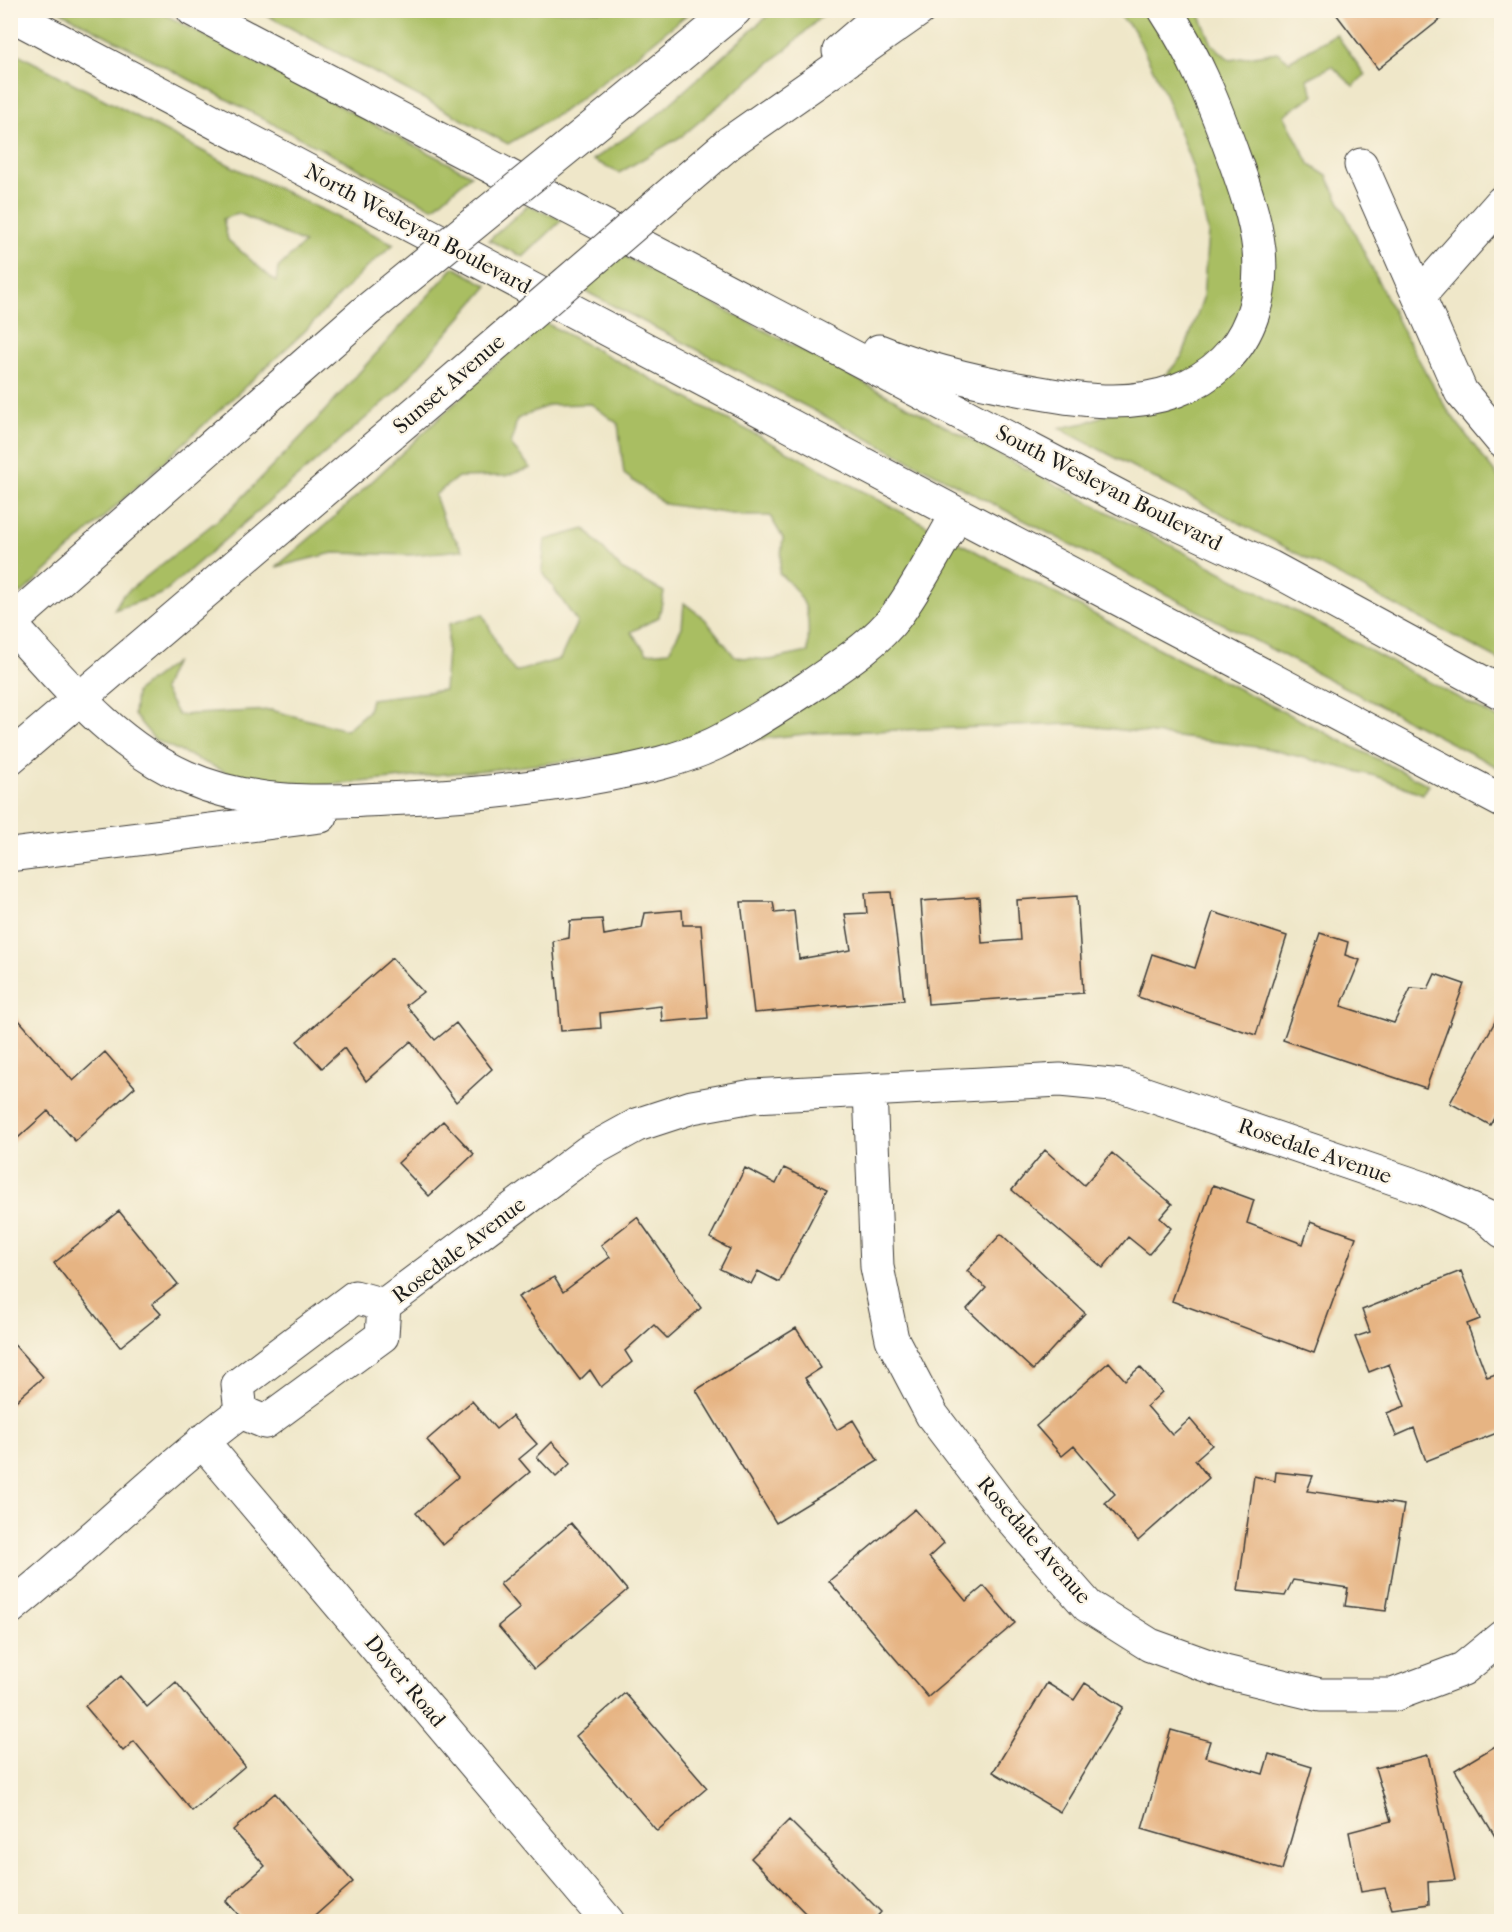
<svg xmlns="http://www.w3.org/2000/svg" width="1512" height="1932" font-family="'IM FELL French Canon',serif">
<rect width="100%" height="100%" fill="#fcf5e5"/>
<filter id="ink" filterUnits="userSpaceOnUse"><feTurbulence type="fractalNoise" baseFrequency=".0167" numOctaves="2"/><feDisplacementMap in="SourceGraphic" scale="12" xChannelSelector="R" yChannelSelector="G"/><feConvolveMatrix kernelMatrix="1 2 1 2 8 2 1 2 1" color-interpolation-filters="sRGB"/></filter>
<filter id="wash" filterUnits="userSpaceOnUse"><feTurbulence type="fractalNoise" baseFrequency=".008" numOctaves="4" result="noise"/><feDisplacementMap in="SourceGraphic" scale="24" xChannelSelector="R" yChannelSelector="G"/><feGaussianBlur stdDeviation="1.35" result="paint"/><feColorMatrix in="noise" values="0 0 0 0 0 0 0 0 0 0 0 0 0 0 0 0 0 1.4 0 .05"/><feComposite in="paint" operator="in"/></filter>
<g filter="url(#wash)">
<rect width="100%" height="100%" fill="#efe7c9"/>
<path fill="#a9be62" stroke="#626d3f" stroke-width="1.5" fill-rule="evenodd" d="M774 10 827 11 790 46 682 136 619 173 593 160 654 118Z
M59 11H158L471 175 433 208Z
M259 11H691L616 72 562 112 508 144Z
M1115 11H1198L1212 44 1230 60 1277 52 1289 61 1336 34 1365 75 1353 86 1332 66 1307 79 1314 95 1284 115 1310 165 1327 176 1401 328 1446 408 1501 481V661L1059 428 1085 423 1147 398 1183 355 1203 298 1208 232 1193 168 1165 94 1134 30Z
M10 50 235 168 394 244 365 269 304 332 21 594 10 590ZM238 213 304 243 278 268 276 282 228 240 223 219Z
M528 205 562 220 523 257 489 240Z
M618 253 1501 720V769L581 289Z
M454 267 488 286 396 392 162 594 114 610 122 596 229 511 303 435Z
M542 321 1171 655 1429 785 1423 794 1379 777 1265 748 1074 724 814 733 498 769 319 786 232 775 155 740 134 715 136 692 174 663 163 689 178 715 271 710 346 730 368 711 371 699 444 690 449 624 483 614 502 654 515 672 560 659 577 622 542 571 545 540 585 529 621 569 664 592 659 617 631 632 647 653 669 651 682 627 684 603 705 619 735 657 770 660 808 652C809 612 810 601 779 573L783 538 770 516H745L665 504 624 474 618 424 591 404 549 405 517 419 511 445 531 468 505 476 458 477 435 495 445 524 463 550 411 555 333 553 276 567 330 521Z"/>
<g id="blocks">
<path fill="#e6b483" d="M1333 10H1452L1378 69Z
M891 892 904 1000 754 1013 741 902H773L775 913 794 911 799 959 851 950 845 914 867 913 865 893Z
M1077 896 1083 993 928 1004 921 901 979 897 982 943 1020 940 1017 900Z
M682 910 683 925H701L708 1018 662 1022 661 1006 600 1013 601 1028 561 1031 553 941 569 938 570 921 602 919 604 935 642 928 645 913Z
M1213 912 1287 936 1256 1035 1138 997 1152 954 1195 968Z
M1320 933 1348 942 1345 955 1360 960 1341 1006 1394 1023 1411 988 1428 989 1435 974 1464 984 1426 1088 1283 1040Z
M392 958 423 992 406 1005 435 1040 456 1023 492 1069 456 1102 411 1041 366 1081 344 1048 322 1068 297 1041Z
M1502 1009V1104L1490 1125 1450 1103Z
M10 1010 73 1081 105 1052 135 1087 75 1141 48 1111 10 1145Z
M443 1121 474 1154 429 1196 398 1163Z
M1045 1150 1084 1185 1112 1153 1172 1204 1160 1218 1171 1228 1149 1254 1128 1237 1103 1268 1012 1190Z
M745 1168 776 1184 784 1168 827 1189 779 1282 758 1271 751 1284 720 1269 730 1249 710 1238Z
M1213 1185 1254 1200 1247 1223 1303 1244 1311 1221 1356 1237 1314 1353 1172 1301Z
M119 1211 178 1284 152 1304 161 1314 120 1347 54 1263Z
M637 1217 701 1308 667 1338 654 1325 625 1351 632 1362 601 1387 590 1370 580 1380 518 1297 554 1277 563 1292 610 1257 601 1245Z
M1001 1234 1085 1313 1033 1370 967 1309 986 1288 967 1271Z
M1461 1271 1480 1319 1467 1324 1487 1377 1502 1372V1431L1426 1461 1414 1428 1396 1436 1387 1413 1405 1406 1389 1364 1369 1372 1355 1337 1370 1332 1362 1310Z
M796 1328 821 1368 805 1378 837 1430 853 1420 878 1461 776 1523 696 1390Z
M10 1340 43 1377 10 1406Z
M1109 1362 1125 1380 1140 1367 1162 1392 1147 1406 1172 1435 1190 1419 1212 1445 1195 1460 1209 1478 1138 1541 1105 1503 1115 1494 1074 1446 1062 1456 1036 1426Z
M472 1401 496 1429 512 1416 537 1444 519 1459 530 1472 443 1545 416 1513 458 1477 427 1440Z
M552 1442 571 1463 556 1477 537 1457Z
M1276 1472 1313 1476 1307 1491 1404 1505 1386 1611 1345 1606 1348 1588 1293 1580 1285 1596 1238 1591 1254 1476 1275 1481Z
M915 1509 944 1543 929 1557 966 1601 984 1586 1015 1623 928 1697 829 1581Z
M571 1523 627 1590 534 1669 498 1626 520 1608 500 1584Z
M121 1676 147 1707 176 1682 245 1766 192 1811 134 1741 123 1751 85 1706Z
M1047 1683 1074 1700 1085 1683 1123 1707 1060 1812 993 1772Z
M625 1693 707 1788 657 1831 576 1736Z
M1171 1730 1210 1741 1205 1757 1263 1774 1269 1754 1312 1767 1282 1870 1142 1829Z
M1502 1742V1848L1455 1770Z
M1428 1755 1455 1880 1428 1882 1429 1904 1392 1909 1385 1888 1361 1892 1349 1832 1391 1821 1375 1768Z
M275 1793 353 1882 308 1922H245L226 1901 265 1866 233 1830Z
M789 1820 881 1912 872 1922H814L751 1858Z"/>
</g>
</g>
<g filter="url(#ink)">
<use href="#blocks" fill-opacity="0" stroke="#3c3a36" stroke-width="1.5"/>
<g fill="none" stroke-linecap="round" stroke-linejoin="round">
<g stroke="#3c3a36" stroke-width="35">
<path id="minor" d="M1361 165 1461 392 1502 441
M1419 296 1502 202
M870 1090 877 1267 892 1339 932 1415 1008 1515 1088 1606 1150 1645 1225 1672 1320 1695H1393L1463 1669 1502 1637
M384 1305 588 1152 637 1125 692 1107 753 1096 1060 1080 1122 1086 1423 1188 1487 1217 1502 1231
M241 1412 238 1385 355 1297 384 1305
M241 1412 265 1422 382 1336 384 1305
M202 1441 608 1922
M10 1608C89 1545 160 1472 241 1412"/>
</g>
<g stroke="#3c3a36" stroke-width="35">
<path id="major" d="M839 51 887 10
M621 104 735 10
M10 623 365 312
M10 758 447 386"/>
</g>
<g stroke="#3c3a36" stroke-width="35">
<path id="highway" d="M193 10 1124 499 1270 567 1502 693
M10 14 1502 801
M729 143 919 10
M879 351C925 370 974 381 1023 390 1053 395 1083 401 1113 401 1204 401 1268 345 1259 250 1255 215 1243 183 1231 150 1213 101 1194 54 1165 10
M10 624C63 681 113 745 186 777 255 808 332 802 406 798 474 795 539 788 606 775 643 768 680 760 714 744 747 728 778 707 809 687 839 666 874 645 896 616 919 585 937 549 957 515
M10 855 321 816"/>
</g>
<use href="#minor" stroke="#fff" stroke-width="33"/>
<use href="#major" stroke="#fff" stroke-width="33"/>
<use href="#highway" stroke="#fff" stroke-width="33"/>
<g stroke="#3c3a36" stroke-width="35" stroke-linecap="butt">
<path id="major-bridge" d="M365 312 621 104
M447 386 729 143"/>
</g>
<use href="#major-bridge" stroke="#fff" stroke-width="33"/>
</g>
</g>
<g text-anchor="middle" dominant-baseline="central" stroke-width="4.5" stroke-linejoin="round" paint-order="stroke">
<g font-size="22" fill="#1c1c1c" stroke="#fcf5e5">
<text transform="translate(418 229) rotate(28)">North Wesleyan Boulevard</text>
<text transform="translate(449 384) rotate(-41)">Sunset Avenue</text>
<text transform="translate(1109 488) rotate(27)">South Wesleyan Boulevard</text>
<text transform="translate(1315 1151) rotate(19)">Rosedale Avenue</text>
<text transform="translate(459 1250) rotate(-37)">Rosedale Avenue</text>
<text transform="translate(1034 1540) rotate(49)">Rosedale Avenue</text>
<text transform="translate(405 1681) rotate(50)">Dover Road</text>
</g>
</g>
<rect width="1512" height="1932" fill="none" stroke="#fcf5e5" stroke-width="36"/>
</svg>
